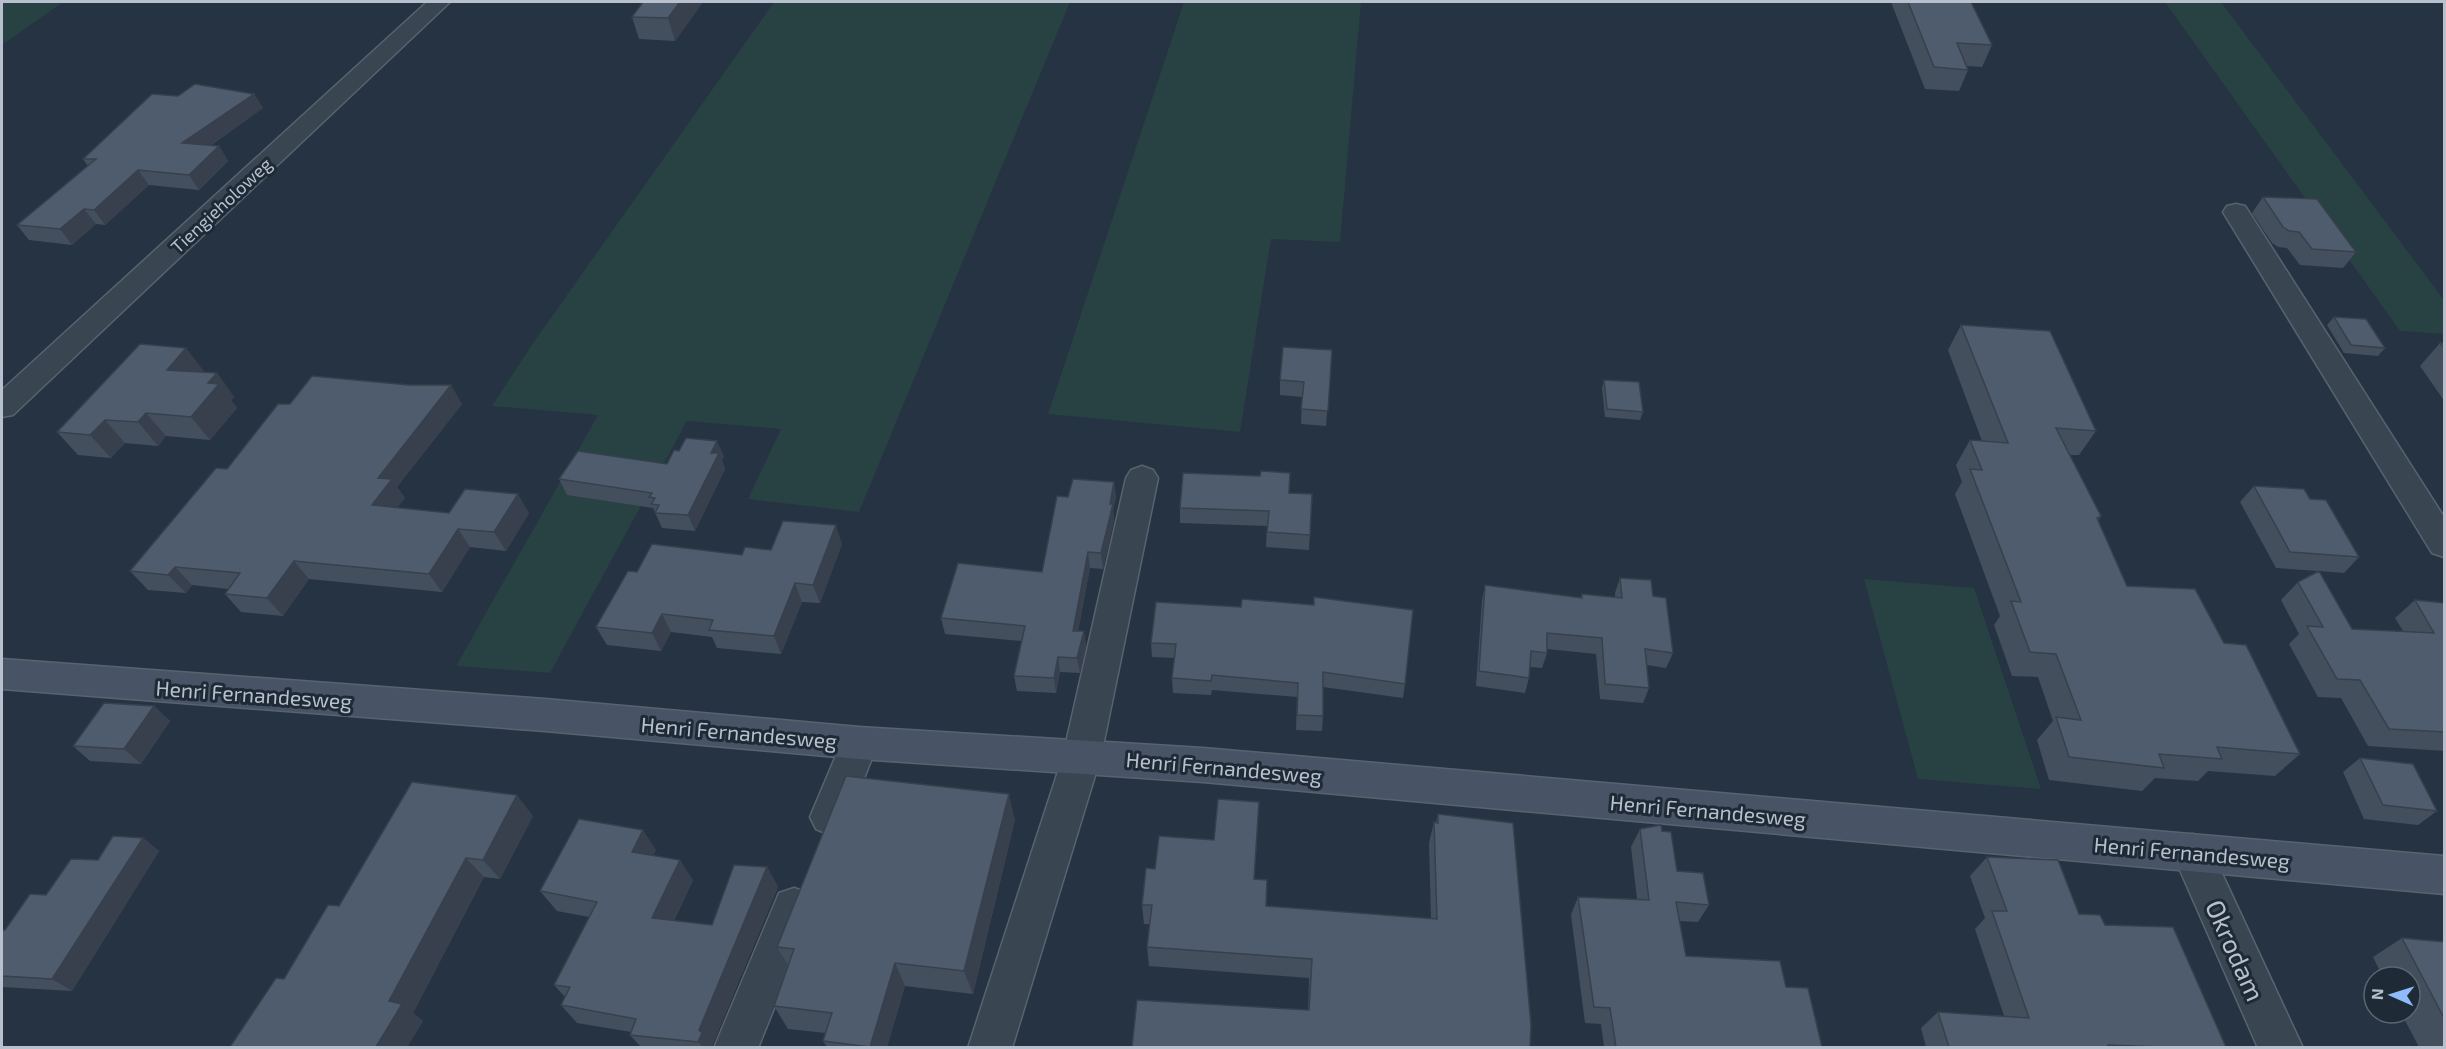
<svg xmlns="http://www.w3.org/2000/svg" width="2446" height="1049" font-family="'Exo 2',sans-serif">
<rect width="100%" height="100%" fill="#263342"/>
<path fill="#284143" d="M2 2H63L2 45Z
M774 2H1070L859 512 748 499 781 429 687 421 550 673 456 666 598 415 492 406 531 346Z
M1184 2H1361L1340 242 1271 239 1240 432 1048 414Z
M2165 2H2221L2444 300V334L2400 331Z
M1864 579 1974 588 2041 789 1918 779Z"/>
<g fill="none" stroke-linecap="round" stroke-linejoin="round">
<g stroke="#58636f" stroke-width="3">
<path id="street" d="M427 2H450L13 415 2 417V390Z
M2236 204 2245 206 2249 212 2444 517V557L2432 553 2223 212 2227 206Z
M1142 466 1153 470 1158 478 1101 756 1012 1048H968L1063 756 1126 478 1131 470Z
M859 727 872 732 878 743 844 829 830 835 816 829 810 817 846 732Z
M2192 834 2206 839 2303 1048H2258L2172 852 2178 839Z
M794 888 809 893 815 907 758 1048H714L779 893Z"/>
</g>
<g stroke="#58636f" stroke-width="3">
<path id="secondary" d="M2 659 545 699 859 727 1203 748 2444 856V894L1203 782 859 759 545 731 2 689Z"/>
</g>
<use href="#street" fill="#3a4552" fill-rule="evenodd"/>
<use href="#secondary" fill="#485465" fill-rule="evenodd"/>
</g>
<path fill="#444f5e" d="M643 2H703L675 41 639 39 632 17Z
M1891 2H1971L1992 45 1982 67 1967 66 1968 70 1959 91 1925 89Z
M254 94 263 108 210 146H219L228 161 199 190 149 185 105 225 96 224 72 245 29 240 17 225 88 166 83 159 178 96Z
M2263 197 2356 252 2343 268 2300 265 2287 248 2278 247 2272 243 2252 213Z
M2334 317 2385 348 2378 356 2344 353 2327 325Z
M1961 325 2096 431 2079 455H2070L2101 516 2098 521 2127 586 2224 643 2300 754 2275 776 2208 771 2198 781 2155 778 2142 791 2049 780 2037 740 2053 721 2038 677 2012 676 1994 625 2000 616 1955 494 1962 482 1956 465 1970 440 1982 441 1948 350Z
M2440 343H2445V402L2420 366Z
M1332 350 1326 426 1301 424 1302 397 1280 395V380Z
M204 371 203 372 217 373 234 397 231 400 237 408 210 440 166 436 158 446 125 443 111 458 78 455 57 432Z
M1604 380 1643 412 1640 420 1605 417 1602 388Z
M462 404 397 487 405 498 397 508 449 513H529L506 551 470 547 442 592 309 579 283 616 241 612 225 594 228 589 192 585 186 593 148 590 130 571 227 469Z
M724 456 722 460 725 469 695 531 662 528 653 508 567 495 559 479Z
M1114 482 1116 498 1113 510 1114 520 1103 569 1090 568 1078 631H1084L1086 646 1080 673 1060 672 1056 693 1017 691 1014 676 1022 641 945 634 941 618 1042 572 1068 497Z
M2254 486 2310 499 2359 557 2344 573 2319 571 2352 629 2403 631 2395 618 2415 600 2445 603V751L2368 746 2341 698 2318 697 2289 644 2299 634 2281 600 2298 582 2318 571 2276 568 2240 502Z
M1289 493 1312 494 1309 550 1266 547 1267 526 1180 523V508Z
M842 544 820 603 802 602 781 654 717 648 712 637 671 632 661 651 607 645 596 627 637 572 771 550Z
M1620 578 1653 596 1673 653 1666 668 1647 665 1649 688 1643 703 1600 699 1596 654 1547 649V653L1542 668 1530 667 1529 678 1525 693 1476 686 1482 600 1485 585 1580 598 1582 594 1615 597V593Z
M1156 602 1405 684 1403 698 1323 687V716L1322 731 1296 730 1297 697 1212 690 1211 695 1173 693 1172 678 1175 658 1152 657 1151 643Z
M154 706 170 721 141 764 90 761 73 746Z
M2360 758 2437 811 2418 825 2364 819 2343 772Z
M1438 814 1531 1025 1308 1010 1309 978 1149 966 1147 947 1150 924H1144L1142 905 1155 869 1214 840 1258 823 1254 879 1266 906 1431 919 1429 843 1434 822H1436Z
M533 816 500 879 484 877 413 1013 423 1021 407 1047H230L284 979 339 906Z
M1015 820 973 994 905 986 887 1047H827L823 1041 826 1033 788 1029 774 1006 788 965 777 947Z
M1640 829 1662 831 1677 871 1709 905 1698 922 1679 921 1686 956 1786 987 1822 1047H1604L1601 1024 1585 1023 1571 915 1578 897 1637 899 1631 847Z
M143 838 159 851 72 991 2 987V930H5L98 860Z
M656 850 653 856 693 880 674 921 712 925 767 867 778 887 712 1046 713 1047H641L630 1035 631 1032 577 1023 561 1005 565 997 554 985 589 917 557 911 540 891Z
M1987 857 2079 914 2105 925 2226 1047H1926L1921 1028 1938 1012 2004 1016 1975 929 1985 918 1970 876Z
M2402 938 2445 942V1047H2419L2401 1013H2410V977H2383L2373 957Z"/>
<path fill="#37404c" d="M680 2H703L675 41 668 18Z
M254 94 263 108 192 158 182 143Z
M219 146 228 161 199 190 189 175Z
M138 170 149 185 105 225 94 210Z
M84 209 96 224 72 245 60 229Z
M186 348 204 371 185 393 167 370Z
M217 373 234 397 231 400 237 408 210 440 191 417 208 383Z
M451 385 462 404 397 487 405 498 385 524 372 505 378 478Z
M146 413 166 436 158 446 138 422Z
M105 420 125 443 111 458 90 435Z
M717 441 724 456 722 460 725 469 695 531 688 515 711 453Z
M1114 482 1116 498 1113 510 1114 520 1103 569 1101 553Z
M518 494 529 513 506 551 494 532Z
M836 525 842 544 820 603 813 585Z
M458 529 470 547 442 592 429 574Z
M1088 552 1090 568 1075 646 1073 631Z
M294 561 309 579 283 616 267 598Z
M175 567 192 585 186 593 168 575Z
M795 583 802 602 781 654 774 636Z
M662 614 671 632 661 651 652 633Z
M1084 631 1086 646 1080 673 1077 658Z
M1058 657 1060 672 1056 693 1054 678Z
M154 706 170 721 141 764 124 749Z
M1009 794 1015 820 973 994 964 971Z
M517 795 533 816 500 879 483 860Z
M643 830 656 850 646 872 632 852Z
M143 838 159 851 72 991 52 979Z
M466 858 484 877 413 1013 423 1021 407 1047H376L389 1001Z
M680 860 693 880 666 937 652 918Z
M767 867 778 887 712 1046 713 1047H703L698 1042 699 1030Z
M895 963 905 986 887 1047H870Z"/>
<path fill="#4f5c6d" stroke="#37404c" stroke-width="1.5" d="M643 2H680L668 18 632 17Z
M1908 2H1971L1992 45 1957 43 1968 70 1934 67Z
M195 84 254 94 182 143 219 146 189 175 138 170 94 210 84 209 60 229 17 225 96 159H83L152 94 178 96Z
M2263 197 2317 199 2356 252 2312 249 2299 232 2289 231 2283 227Z
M2334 317 2366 319 2385 348 2351 345Z
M1961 325 2050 331 2096 431 2056 428 2101 516 2097 518 2127 586 2195 589 2224 643 2246 645 2300 754 2217 747 2222 759 2159 754 2164 768 2069 757 2056 717 2081 720 2056 654 2030 652 2011 601 2021 602 1970 469 1982 470 1970 440 2008 443Z
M2440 343H2445V349Z
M140 344 186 348 167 370 217 373 208 383 219 384 191 417 146 413 138 422 105 420 90 435 57 432Z
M1283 347 1332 350 1328 411 1301 409 1304 382 1280 380Z
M312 376 409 385H451L378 478 392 479 372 505 449 513 465 489 518 494 494 532 458 529 429 574 294 561 267 598 225 594 240 573 175 567 168 575 130 571 216 468 227 469 278 404H290Z
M1604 380 1639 382 1643 412 1607 409Z
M686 438 717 441 711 453H719L688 515 655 513 659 505 651 504 655 498 649 497 652 493 559 479 578 451 667 464 674 450 679 451Z
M1261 471 1290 473 1289 493 1312 494 1310 535 1267 532 1269 511 1180 508 1183 473 1260 476Z
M1073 479 1114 482 1110 504H1113L1101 553 1088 552 1073 631H1084L1077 658 1058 657 1054 678 1014 676 1025 626 941 618 958 563 1042 572 1057 496 1068 497Z
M2254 486 2304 489 2310 499 2326 500 2359 557 2290 552Z
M783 521 836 525 813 585 795 583 774 636 709 630 713 620 662 614 652 633 596 627 628 571 637 572 652 544 742 555 745 547 771 550Z
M2319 571 2352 629 2434 633 2415 600 2445 603V732L2389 729 2360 680 2337 679 2307 626 2323 627 2298 582Z
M1620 578 1651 580 1653 596 1666 598 1673 653 1645 649 1649 688 1605 684 1602 638 1547 633V653L1531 651 1529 678 1479 671 1485 585 1582 598V594L1622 598Z
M1314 597 1413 610 1405 684 1323 672V716L1297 715 1298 683 1212 675 1211 681 1172 678 1176 644 1151 643 1156 602 1241 607 1242 599 1314 605Z
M104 703 154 706 124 749 73 746Z
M2360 758 2413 764 2437 811 2383 805Z
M846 776 1009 794 964 971 895 963 870 1047 823 1041 832 1013 774 1006 794 949 777 947Z
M412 782 517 795 483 860 466 858 389 1001 402 1004 376 1047H230L276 978 284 979 328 905 339 906Z
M1218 799 1259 802 1254 879 1267 880 1266 906 1437 919 1434 822 1438 823V814L1513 823 1531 1025 1530 1047H1132L1137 1000 1309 1010 1312 959 1147 947 1152 905H1142L1146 868 1155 869 1159 836 1214 840Z
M579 819 643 830 632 852 680 860 652 918 712 925 734 865 767 867 699 1030 702 1033 698 1042 630 1035 636 1019 561 1005 570 987 554 985 597 902 540 891Z
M1661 825 1662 831 1671 832 1677 871 1703 873 1709 905 1676 902 1686 956 1780 961 1786 987 1808 988 1822 1047H1616L1610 1008 1594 1007 1578 897 1649 900 1640 829Z
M113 836 143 838 52 979 2 976V930H5L30 894 46 895 71 859 98 860Z
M1987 857 2058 860 2079 914 2100 915 2105 925 2173 927 2226 1047H2160L2108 1045 2109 1047H1949L1938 1012 2029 1018 1992 911H2007Z
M2402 938 2445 942V1020Z"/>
<g text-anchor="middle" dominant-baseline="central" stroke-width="6" stroke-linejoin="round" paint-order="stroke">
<g font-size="18" fill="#b7c0cc" stroke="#1f2a37">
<text transform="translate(221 205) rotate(-43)">Tiengieholoweg</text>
</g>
<g font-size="21" fill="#b7c0cc" stroke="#1f2a37">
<text transform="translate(254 694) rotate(4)">Henri Fernandesweg</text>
<text transform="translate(739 732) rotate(5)">Henri Fernandesweg</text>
<text transform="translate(1224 767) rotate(5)">Henri Fernandesweg</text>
<text transform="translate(1708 810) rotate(5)">Henri Fernandesweg</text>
<text transform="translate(2192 852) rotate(5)">Henri Fernandesweg</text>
</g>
<g font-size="26" fill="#b7c0cc" stroke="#1f2a37">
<text transform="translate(2236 950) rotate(66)">Okrodam</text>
</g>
</g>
<rect width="2446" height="1049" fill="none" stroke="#b7c0cc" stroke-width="6"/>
<g transform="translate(2392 995) rotate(273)"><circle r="28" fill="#1f2a37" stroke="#5c6673" stroke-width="1.5"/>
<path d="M0-4.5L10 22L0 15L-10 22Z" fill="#8ebcfa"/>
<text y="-9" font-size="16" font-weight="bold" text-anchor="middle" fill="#b7c0cc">N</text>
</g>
</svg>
